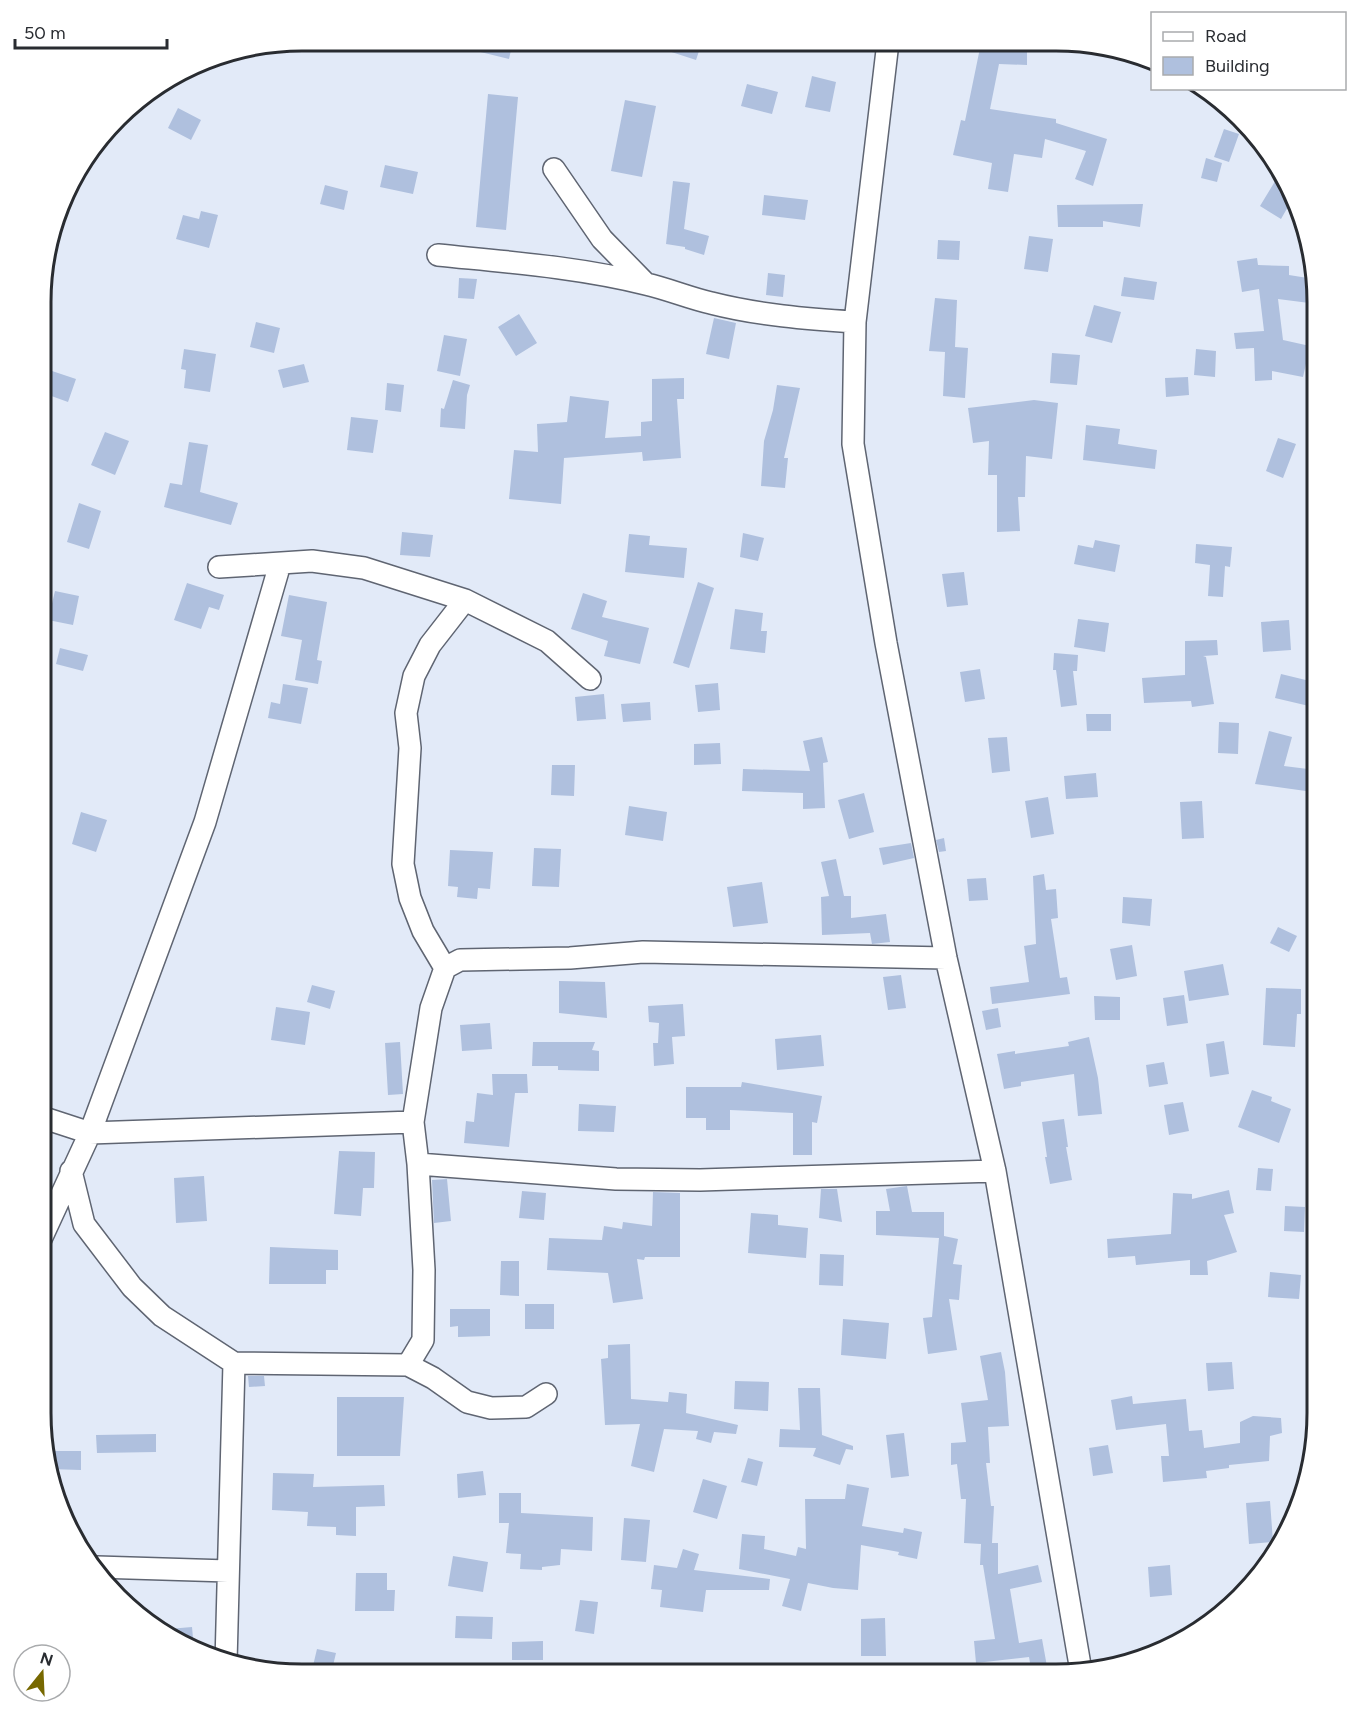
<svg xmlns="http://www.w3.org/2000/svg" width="1358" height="1715" font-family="Figtree,sans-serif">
<rect width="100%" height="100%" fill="#e2eaf8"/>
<path fill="#afc0de" d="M460 41H513L509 59 460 47Z
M651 42H702L696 60 650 45Z
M980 48 1027 49V65L999 64 990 109 1056 119V123L1107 139 1093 186 1075 179 1086 151 1045 139 1042 158 1014 154 1008 192 988 189 992 163 953 155 961 120 965 121Z
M812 76 836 82 830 112 805 107Z
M747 84 778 92 772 114 741 106Z
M488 94 518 97 506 230 476 227Z
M625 100 656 106 642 177 611 171Z
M178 108 201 120 191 140 168 128Z
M1224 129 1239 134 1229 162 1214 157Z
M1206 158 1222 163 1217 182 1201 178Z
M385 165 418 172 413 194 380 187Z
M1277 178 1288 186 1293 198 1281 219 1260 206Z
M673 181 690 183 684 229 709 236 704 255 685 249V247L666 244Z
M325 185 348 191 344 210 320 204Z
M764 195 808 200 805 220 762 215Z
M1143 204 1140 227 1103 221V227H1058L1057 205Z
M201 211 218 215 209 248 176 239 183 215 199 219Z
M1029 236 1053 239 1048 272 1024 269Z
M938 240 960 241 959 260 937 259Z
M1257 258 1258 265 1289 266V275L1314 279 1317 304 1278 299 1283 340 1310 346 1303 377 1272 371V380L1255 381 1254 348 1236 349 1234 333 1264 331 1259 289 1242 292 1237 261Z
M768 273 785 275 783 297 766 295Z
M1124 277 1157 282 1154 300 1121 296Z
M459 278 477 279 474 299 458 298Z
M935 298 957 300 955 347 968 348 965 398 943 396 945 352 929 351Z
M1094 305 1121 312 1112 343 1085 336Z
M519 314 537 343 516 356 498 327Z
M714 318 736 323 729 359 706 354Z
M256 322 280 328 274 353 250 347Z
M444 335 467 339 460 376 437 371Z
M184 349 216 354 210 392 184 388 186 370 181 369Z
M1196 349 1216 351 1215 377 1194 375Z
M1052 353 1080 355 1077 385 1050 383Z
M304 364 309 382 283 388 278 370Z
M43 368 76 379 68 402 43 393Z
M1188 377 1189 395 1166 397 1165 378Z
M684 378V399H677L681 458 643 461 642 452 564 458 561 504 509 499 514 450 538 452 537 424 567 422 570 396 609 401 605 438 641 436V422L652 421V379Z
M453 380 470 385 467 395 465 429 440 427 441 408 444 409Z
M387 383 404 385 401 412 385 410Z
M777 385 800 388 784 458H788L785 488 761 486 764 441 773 410Z
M1034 400 1058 403 1052 459 1026 456 1025 497H1018L1020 531 997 532V475H988L989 441 973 443 968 408Z
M351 417 378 420 373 453 347 450Z
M1086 425 1120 429 1118 444 1157 450 1155 469 1083 460Z
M105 432 129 441 115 475 91 465Z
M1278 438 1296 444 1283 478 1266 471Z
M189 442 208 445 200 492 238 503 231 525 164 507 170 483 182 485Z
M79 503 101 511 89 549 67 542Z
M402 532 433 535 430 557 400 555Z
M743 533 764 538 758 561 740 557Z
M629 534 650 536 649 545 687 548 684 578 625 572Z
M1095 540 1120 545 1115 572 1074 564 1078 545 1093 548Z
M1196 544 1232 547 1230 567 1225 566 1223 597 1208 596 1210 565 1195 563Z
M964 572 968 605 947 607 942 574Z
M698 582 714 588 689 668 673 663Z
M187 583 224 595 219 610 209 607 201 629 174 620Z
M55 591 79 596 73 625 48 620Z
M583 593 607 601 602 617 649 628 640 664 604 656 608 641 571 629Z
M289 595 327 602 317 660 322 661 318 684 295 680 302 640 281 636Z
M735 609 763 613 761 631H767L765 653 730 649Z
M1078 619 1109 623 1105 652 1074 647Z
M1289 620 1291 650 1263 652 1261 622Z
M1217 640 1218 655 1203 656 1206 657 1214 704 1192 707 1191 701 1144 703 1142 678 1185 675V641Z
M60 648 88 655 83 671 56 664Z
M1054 653 1078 655 1077 671H1073L1077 705 1061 707 1056 670H1053Z
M980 669 985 699 965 702 960 672Z
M1281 674 1314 682 1309 706 1275 698Z
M718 683 720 710 698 712 695 685Z
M283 684 308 688 301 724 268 718 271 702 280 704Z
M604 694 606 719 577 721 575 697Z
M650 702 651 720 623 722 621 704Z
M1086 714H1111V731H1087Z
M1219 722 1239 723 1238 754 1218 753Z
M1269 731 1292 737 1284 766 1316 770 1313 792 1255 784Z
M822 737 828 762 823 763 825 808 803 809V793L742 791 743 769 810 771 803 741Z
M1007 737 1010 771 992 773 988 738Z
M720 743 721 764 694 765V744Z
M552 765H575L574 796 551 795Z
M1096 773 1098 797 1066 799 1064 776Z
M864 793 874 832 849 839 838 800Z
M1048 797 1054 834 1031 838 1025 801Z
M1202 801 1204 838 1182 839 1180 802Z
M629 806 667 812 663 841 625 835Z
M81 812 107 820 96 852 72 844Z
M944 838 946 851 939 852 936 840Z
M911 843 914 858 883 865 879 848Z
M534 848 561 849 559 887 532 886Z
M450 850 493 852 490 889 478 888 477 899 457 897 458 887 448 886Z
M836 859 844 896H851V918L886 914 890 942 872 944 870 933 822 935 821 897 829 896 821 862Z
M1044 874 1046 890 1056 889 1058 918 1051 919 1060 978 1067 977 1070 994 992 1004 990 987 1029 982 1024 946 1036 944 1033 876Z
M986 878 988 900 969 901 967 879Z
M762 882 768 923 733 927 727 887Z
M1123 897 1152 899 1150 926 1122 923Z
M1278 927 1297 936 1289 952 1270 943Z
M1132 945 1137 976 1116 980 1110 949Z
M1223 964 1229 995 1189 1001 1184 971Z
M901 975 906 1008 888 1010 883 977Z
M559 981 605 982 607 1018 559 1013Z
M312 985 335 991 330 1009 307 1002Z
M1266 988 1301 989V1014H1297L1295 1047 1263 1045Z
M1184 995 1188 1023 1167 1026 1163 998Z
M1094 996 1120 997V1020H1095Z
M683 1004 685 1036 672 1037 674 1064 654 1066 653 1043H658L659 1023 649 1022 648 1006Z
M276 1007 310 1012 305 1045 271 1040Z
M998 1008 1001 1027 986 1030 982 1011Z
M490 1023 492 1049 462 1051 460 1025Z
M821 1035 824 1066 777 1070 775 1039Z
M1089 1037 1098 1078 1102 1114 1078 1116 1074 1074 1021 1082V1086L1004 1089 997 1054 1015 1051V1054L1069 1046 1068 1042Z
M1224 1041 1229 1074 1210 1077 1206 1044Z
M400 1042 403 1094 388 1095 385 1043Z
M533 1042H595L592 1050 599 1051V1071L558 1070V1066H532Z
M1164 1062 1168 1084 1149 1087 1146 1065Z
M492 1074H527L528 1093H515L509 1147 464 1143 466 1121 474 1122 477 1093 493 1095Z
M742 1082 822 1096 817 1123 812 1122V1155H793V1113L730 1110V1130H706V1118H686V1087H741Z
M1252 1090 1272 1097 1271 1101 1291 1109 1279 1143 1238 1127Z
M1183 1102 1189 1131 1169 1135 1164 1105Z
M579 1104 616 1106 614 1132 578 1131Z
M1064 1119 1068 1147H1066L1072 1180 1050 1184 1045 1157H1047L1042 1122Z
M339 1151 375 1152 374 1188H363L361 1216 334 1214Z
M1258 1168 1273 1169 1271 1191 1256 1190Z
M204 1176 207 1221 176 1223 174 1178Z
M447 1179 451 1221 434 1223 432 1180Z
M907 1186 912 1212H944V1236L958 1239 953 1264 962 1265 959 1300 949 1299 957 1350 928 1354 923 1318 932 1317 939 1238 876 1235V1211H890L886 1189Z
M821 1189H837L842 1222 819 1218Z
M1229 1190 1234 1213 1224 1215 1237 1252 1207 1261 1208 1275H1190V1260L1136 1265 1135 1256 1108 1258 1107 1239 1171 1234 1173 1193 1192 1194V1199Z
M522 1191 546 1193 544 1220 519 1218Z
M653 1192 680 1193V1257H645L644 1260 637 1259 643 1299 613 1303 608 1273 547 1270 549 1238 602 1240 604 1226 622 1229 623 1222 652 1226Z
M1285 1206 1305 1207 1304 1232 1284 1231Z
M751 1213 778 1215V1225L808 1228 806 1258 748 1253Z
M270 1247 338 1250V1270H326V1284H269Z
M820 1254 844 1255 843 1286 819 1285Z
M501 1261H519V1296L500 1295Z
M1270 1272 1301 1275 1299 1299 1268 1297Z
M525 1304H554V1329H525Z
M450 1309H490V1336L458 1337V1326L450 1327Z
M843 1319 889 1323 886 1359 841 1355Z
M630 1344 631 1399 668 1402 669 1392 687 1394 686 1413 738 1425 736 1434 714 1432 711 1443 696 1439 698 1431 664 1429 654 1472 631 1466 640 1424 605 1425 601 1359 608 1358V1345Z
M1001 1352 1005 1372 1009 1426 988 1427 990 1463H986L991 1506H994L992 1543H998V1574L1038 1565 1042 1582 1010 1589 1019 1643 1042 1639 1048 1672 1036 1674H1032L1029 1657 976 1663 974 1641 995 1639 983 1565H980L981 1544 964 1543 966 1499H961L957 1464 951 1465V1443L966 1442 961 1403 988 1400 980 1356Z
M1232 1362 1234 1389 1208 1391 1206 1363Z
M248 1376H264L265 1386 249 1387Z
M735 1381 769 1382 768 1411 734 1409Z
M798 1388H820L822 1435 853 1446V1450L846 1449 840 1465 813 1456 816 1448 779 1447 780 1429 800 1430Z
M1132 1396 1133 1404 1186 1399 1189 1431 1202 1430 1204 1448 1240 1443V1422L1253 1416 1281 1418 1282 1433 1270 1436 1269 1461 1229 1465V1468L1206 1471 1207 1478 1163 1482 1161 1456H1169L1166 1424 1116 1430 1111 1400Z
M337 1397H404L400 1456H337Z
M904 1433 909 1476 891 1478 886 1435Z
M156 1434V1452L97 1453 96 1435Z
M1108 1445 1113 1473 1093 1476 1089 1448Z
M45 1451H81V1470L48 1469Z
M748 1458 763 1462 757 1486 741 1482Z
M483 1471 486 1495 458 1498 457 1474Z
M273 1473 314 1474 313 1487 384 1485 385 1506 356 1507V1536L336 1535V1527L307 1526 308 1512 272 1510Z
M703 1479 727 1486 717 1519 693 1512Z
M847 1484 869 1488 862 1526 903 1533 904 1528 922 1532 917 1559 898 1555 899 1552 861 1545 858 1590 833 1588 808 1583 801 1611 782 1606 790 1579 739 1569 742 1534 765 1536 764 1549 796 1556 798 1547 806 1549 805 1499H845Z
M499 1493H521V1513L593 1517 592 1551 561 1549 560 1565 542 1567V1570L520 1569 521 1554 506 1553 509 1523H499Z
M1270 1501 1273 1542 1249 1544 1246 1503Z
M624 1518 650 1520 646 1562 621 1560Z
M683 1549 699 1554 694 1570 770 1579 769 1590H706L703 1612 660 1607 662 1590 651 1589 654 1565 677 1568Z
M453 1556 488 1562 483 1592 448 1586Z
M1170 1565 1172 1595 1150 1597 1148 1567Z
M356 1573H387V1590H395L394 1611H355Z
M580 1600 598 1602 594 1634 575 1631Z
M456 1616 493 1617 492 1639 455 1638Z
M885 1618 886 1656H861V1619Z
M192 1627 194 1649 157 1630Z
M543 1641V1660H512V1642Z
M317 1649 336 1653 331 1674H311Z"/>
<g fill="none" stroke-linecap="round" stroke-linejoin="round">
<g stroke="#5f6572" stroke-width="24">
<path id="minor" d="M888 42 855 322 853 444 886 643 946 958 995 1171 1081 1671
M554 169 602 239 646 284
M438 255C507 262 578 267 646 284 668 289 689 298 711 303 758 315 807 319 855 322
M219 567 312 561 364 568 465 600 547 641 590 679
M445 968 423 931 410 898 403 864 410 748 406 713 414 676 430 645 465 600
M41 1117 90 1133 413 1122
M418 1164 616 1179 700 1180 995 1171
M71 1171 84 1224 132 1287 162 1316 234 1363
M41 1239 90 1133 205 822 280 564
M408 1365 433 1378 467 1402 491 1408 526 1407 546 1394
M97 1567 228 1571
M226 1662 234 1363 408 1365 423 1340 424 1270 418 1164 413 1122 431 1008 445 968 460 960 570 958 643 952 946 958"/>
</g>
<use href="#minor" stroke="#fff" stroke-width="21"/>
</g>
<path d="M0 0H1358V1715H0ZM302 51H1056A251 251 0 0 1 1307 302V1413A251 251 0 0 1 1056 1664H302A251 251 0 0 1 51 1413V302A251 251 0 0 1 302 51Z" fill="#fff" fill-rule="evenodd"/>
<path fill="none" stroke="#292c31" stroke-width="3" d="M302 51H1056A251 251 0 0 1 1307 302V1413A251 251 0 0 1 1056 1664H302A251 251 0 0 1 51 1413V302A251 251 0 0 1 302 51Z"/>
<rect x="1151" y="12" width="195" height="78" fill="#ffffff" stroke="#a9abad" stroke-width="1.5"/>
<rect x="1163" y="32" width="30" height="9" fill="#ffffff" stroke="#a9abad" stroke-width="1.5"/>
<text x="1205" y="42" font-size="18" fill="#292c31">Road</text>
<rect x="1163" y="57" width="30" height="18" fill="#afc0de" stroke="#a9abad" stroke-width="1.5"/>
<text x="1205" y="72" font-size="18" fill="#292c31">Building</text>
<g transform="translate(42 1673) rotate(18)"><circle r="28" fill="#ffffff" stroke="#a9abad" stroke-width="1.5"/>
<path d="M0-4.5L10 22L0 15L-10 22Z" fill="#776800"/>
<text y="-9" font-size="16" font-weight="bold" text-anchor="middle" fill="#292c31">N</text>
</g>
<path d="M15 39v9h152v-9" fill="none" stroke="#292c31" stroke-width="3"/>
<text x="24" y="39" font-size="18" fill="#292c31" stroke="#ffffff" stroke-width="4.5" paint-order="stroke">50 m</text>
</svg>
